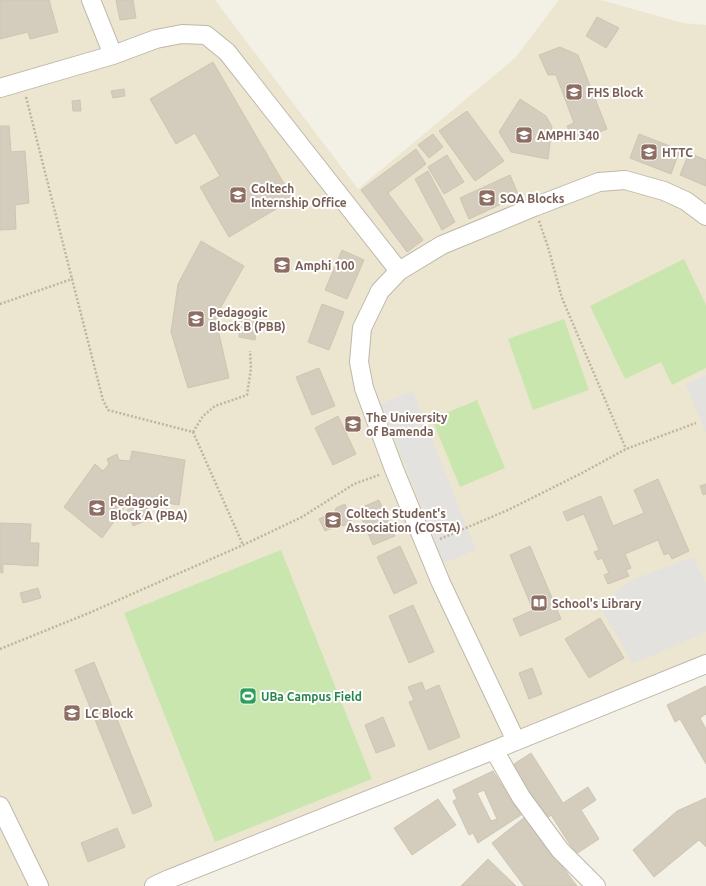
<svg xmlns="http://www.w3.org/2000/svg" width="706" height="886" font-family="Ubuntu,sans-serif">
<rect width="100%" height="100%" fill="#f3f0e6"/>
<path fill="#ece6d0" d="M0 0H215L358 189 515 58 559 0H601L683 23 706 25V659L150 886H0Z"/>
<path fill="#c9e6af" d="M684 259 706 305V368L672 385 661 362 625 379 590 306Z
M564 319 589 390 533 410 508 339Z
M477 400 505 468 460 487 432 419Z
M281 550 372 779 215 842 124 613Z"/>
<path fill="#e4e2de" d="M706 375V433L685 384Z
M413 391 476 550 444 563 381 404Z
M693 557 706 583V632L633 664 599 605 631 580Z"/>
<path fill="#d4ccbc" stroke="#cfc5af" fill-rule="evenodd" d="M0 0H49L58 32 30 39 28 32 0 39Z
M116 0H133L136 18 120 20Z
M597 17 619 28 606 48 586 36Z
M560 47 578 55 607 129 574 142 567 126 574 123 556 75H548L539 55Z
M213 62 293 199 229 237 200 187 220 176 195 133 176 144 150 99Z
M124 89 125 96 113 98 111 91Z
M520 99 546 116 552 127 548 159 511 152 499 132Z
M80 100 81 111H73L72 101Z
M467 111 504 161 475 181 439 131Z
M0 126H9L11 152 25 151 29 203 15 205 16 229 0 230Z
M433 134 443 147 429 158 418 145Z
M639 134 680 150 671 174 630 158Z
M416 149 426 164 388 193 423 240 407 252 361 190Z
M689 153 706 160V186L680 175Z
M447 155 464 182 444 194 428 167Z
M428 171 455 222 442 230 415 179Z
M510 175 519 196 469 219 460 198Z
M201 241 244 266 221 307 217 325 229 378 188 388 171 332 178 284Z
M342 250 364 260 347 299 325 290Z
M322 304 344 312 329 350 308 342Z
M242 315 258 317 255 340 239 337Z
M319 368 335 406 312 415 296 377Z
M338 416 356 454 333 465 315 428Z
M132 451 185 460 179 505 137 498 140 504 145 503 152 518 133 526 127 510 131 508 129 501 102 538 64 507 95 464 103 471 109 464 107 459 117 454 119 460 130 461Z
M658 479 689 551 672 559 669 553 664 555 658 540 625 554 631 568 626 570 629 576 608 584 604 575 609 573 602 558 598 560 594 552 599 550 584 514 567 521 563 512 601 496 613 526 644 513 634 490Z
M706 484V494L703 495 700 486Z
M379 500 395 536 373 545 358 509Z
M345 504 352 522 343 526 340 525 325 531 319 519 335 512 336 508Z
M0 523 31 524 30 543H39L38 566 3 564V573L0 572Z
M400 546 417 583 394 594 377 557Z
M530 546 561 619 520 636 513 619 533 610 510 555Z
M38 588 41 598 23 603 20 593Z
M413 605 434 652 409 663 389 616Z
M600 618 624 658 589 678 565 639Z
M94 662 152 806 133 814 75 670Z
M532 668 542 694 529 699 519 673Z
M422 682 425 691 439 685 460 737 429 750 409 702 414 700 408 687Z
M706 686V714L700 718 706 729V764L680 719 675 722 667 705Z
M383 717 395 746 376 753 365 725Z
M531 753 563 803 588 787 596 800 581 810 599 839 576 854 551 815 545 820 511 766Z
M493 771 521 815 478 843 473 833 469 835 453 801 457 799 453 790ZM484 790 497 819 491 821 477 793Z
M706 798V847L699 840 654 877 633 850 677 811Z
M438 799 456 825 412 855 394 828Z
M525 817 577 886H524L492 843Z
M117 828 125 847 88 862 81 843Z
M488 859 516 886H461Z"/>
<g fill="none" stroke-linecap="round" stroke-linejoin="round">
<g stroke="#beb8a9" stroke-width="20">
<path id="minor" d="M91 0 113 55
M0 88 113 55 156 39 182 34 206 35 227 52 399 271
M516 741 441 583 394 469 364 388 359 362 362 328 380 291 399 271 442 245 534 207 599 182 625 180 664 191 686 201 706 216
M494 750 521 797 560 850 596 886
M0 806 39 886
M154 886 169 879 494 750 706 664"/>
</g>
<path stroke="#bfb59a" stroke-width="2.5" stroke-dasharray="2 2" stroke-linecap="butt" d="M26 97 72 279
M539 221 548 247 562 298 626 449
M0 304 72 279 103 400 108 410 193 432 243 545
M193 432 203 416 215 406 247 395 251 368 250 351
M440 539 508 510 582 473 626 449 696 423
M0 649 89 613 243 545 302 517 354 484 379 475"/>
<use href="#minor" stroke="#fff" stroke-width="18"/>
</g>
<defs>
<g id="university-square" transform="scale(0.9)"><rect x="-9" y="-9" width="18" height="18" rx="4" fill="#8d6e63" stroke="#fff"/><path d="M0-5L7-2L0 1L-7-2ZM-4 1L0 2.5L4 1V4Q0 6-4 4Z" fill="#fff"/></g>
<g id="library-square" transform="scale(0.9)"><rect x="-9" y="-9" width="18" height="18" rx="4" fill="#8d6e63" stroke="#fff"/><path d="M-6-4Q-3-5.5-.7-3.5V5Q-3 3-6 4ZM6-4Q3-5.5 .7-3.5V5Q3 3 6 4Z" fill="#fff"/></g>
<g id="stadium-square" transform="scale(0.9)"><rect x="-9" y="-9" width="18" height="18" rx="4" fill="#2e9e5b" stroke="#fff"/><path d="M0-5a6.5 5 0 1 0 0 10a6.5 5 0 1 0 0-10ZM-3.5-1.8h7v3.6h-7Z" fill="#fff"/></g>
</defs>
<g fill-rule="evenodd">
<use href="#university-square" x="574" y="92"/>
<use href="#university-square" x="524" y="135"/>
<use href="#university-square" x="649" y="152"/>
<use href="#university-square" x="238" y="195"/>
<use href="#university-square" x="487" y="198"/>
<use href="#university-square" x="282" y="265"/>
<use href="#university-square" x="196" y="319"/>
<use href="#university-square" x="353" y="424"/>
<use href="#university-square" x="97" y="508"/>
<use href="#university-square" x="333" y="520"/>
<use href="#library-square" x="539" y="603"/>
<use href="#stadium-square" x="248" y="696"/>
<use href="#university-square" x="72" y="713"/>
</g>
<g text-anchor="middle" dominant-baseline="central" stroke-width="4" stroke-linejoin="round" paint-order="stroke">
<g font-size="12" font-weight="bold" fill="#785e54" stroke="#fff" text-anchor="start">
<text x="587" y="92">FHS Block</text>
<text x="537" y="135">AMPHI 340</text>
<text x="662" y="152">HTTC</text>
<text x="251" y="188">Coltech<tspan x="251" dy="14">Internship Office</tspan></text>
<text x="500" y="198">SOA Blocks</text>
<text x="295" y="265">Amphi 100</text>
<text x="209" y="312">Pedagogic<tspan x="209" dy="14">Block B (PBB)</tspan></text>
<text x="366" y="417">The University<tspan x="366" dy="14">of Bamenda</tspan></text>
<text x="110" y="501">Pedagogic<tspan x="110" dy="14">Block A (PBA)</tspan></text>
<text x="346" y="513">Coltech Student's<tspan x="346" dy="14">Association (COSTA)</tspan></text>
<text x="552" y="603">School's Library</text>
<text x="85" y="713">LC Block</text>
</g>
<g font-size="12" font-weight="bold" fill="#27864d" stroke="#fff" text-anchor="start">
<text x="261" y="696">UBa Campus Field</text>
</g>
</g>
</svg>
